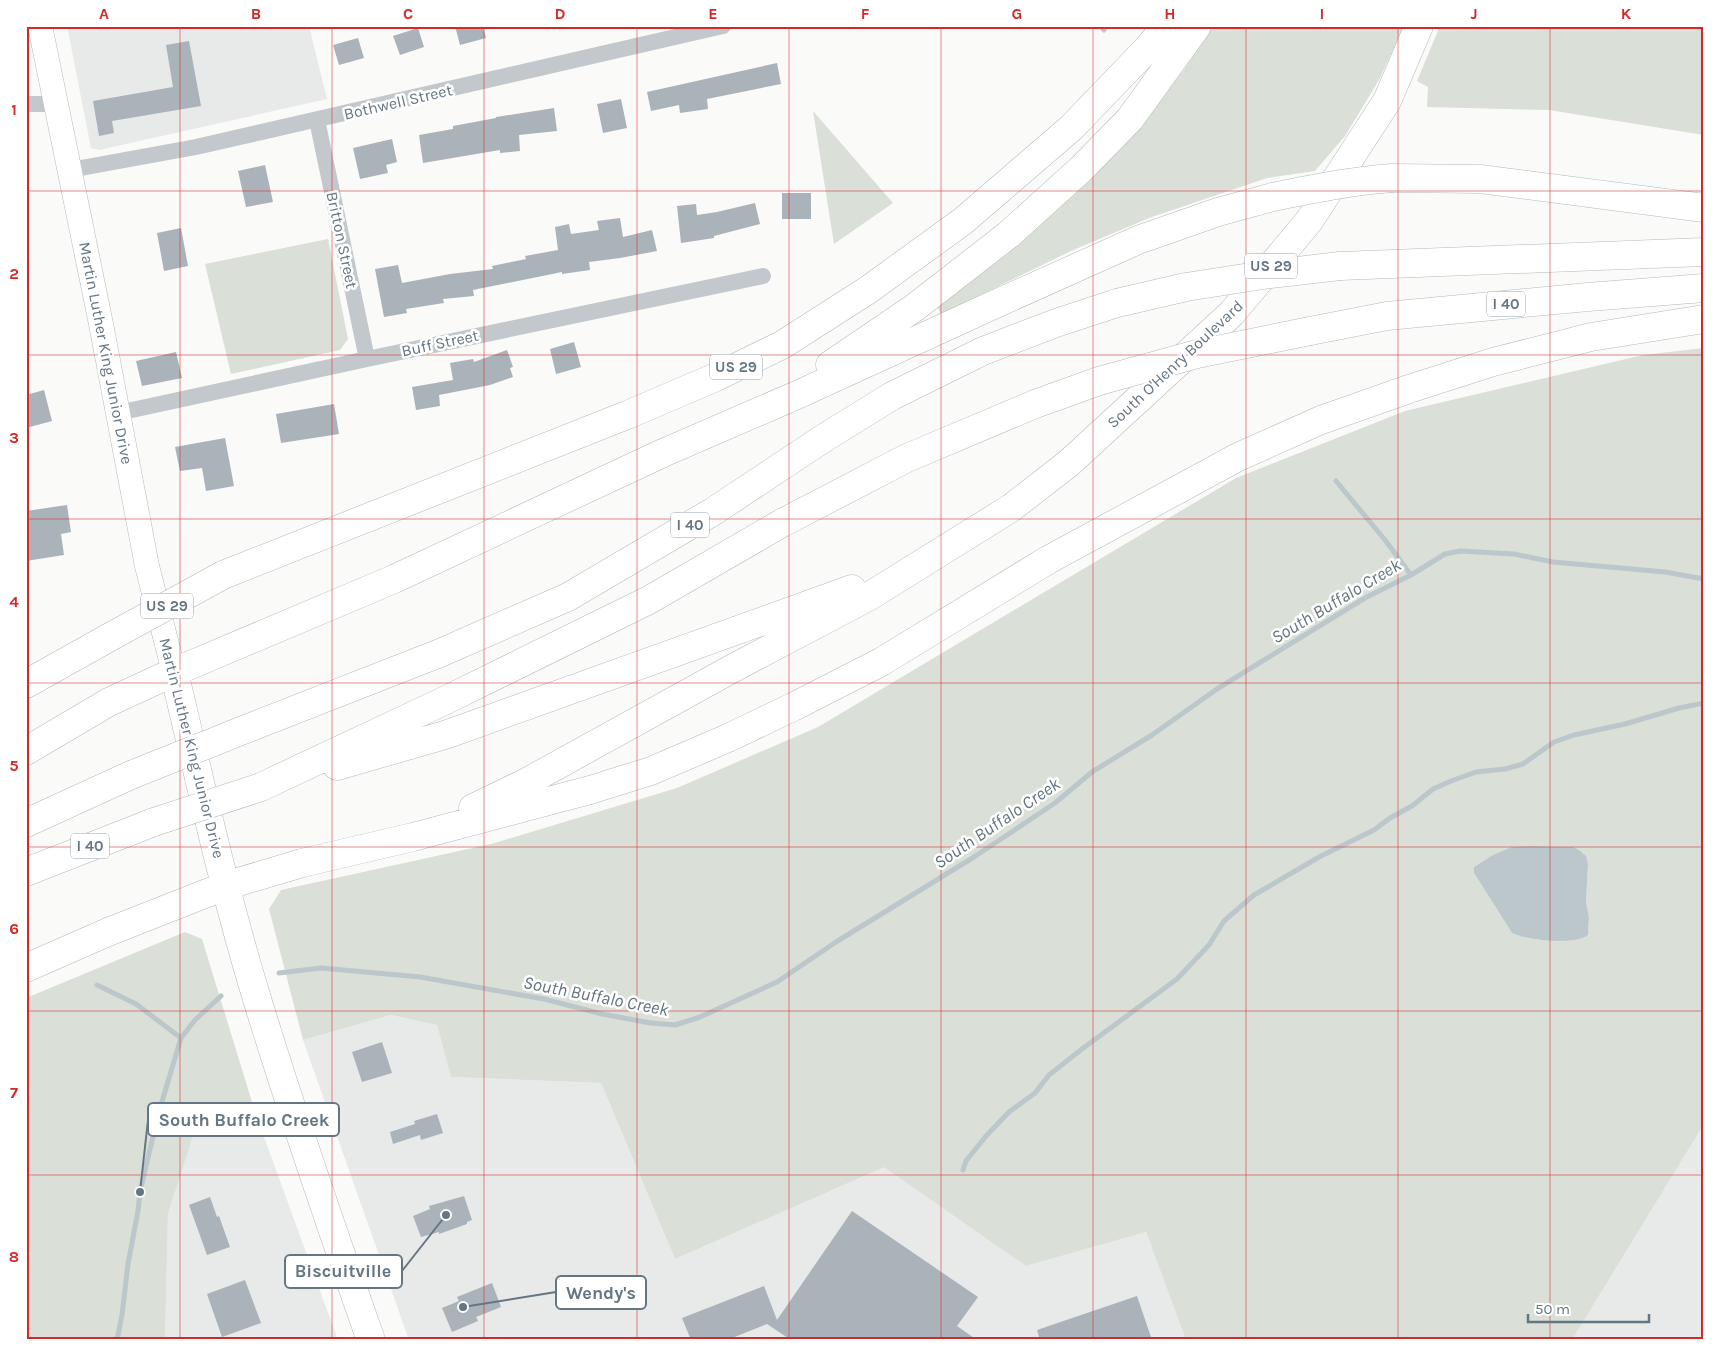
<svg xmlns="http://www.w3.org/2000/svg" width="1730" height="1366" font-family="Karla,sans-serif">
<rect width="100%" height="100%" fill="#fafaf8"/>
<path fill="#e8e9e9" d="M67 26H309L327 99 99 150 91 148Z
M391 1015 437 1025 451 1077 601 1083 675 1259 884 1166 1026 1266 1146 1232 1186 1340H409L303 1040Z
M256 1115 338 1340H165L168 1214 193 1136Z
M1704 1124V1340H1572Z"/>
<path fill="#dadfd7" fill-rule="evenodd" d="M1213 26H1404L1379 80 1345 136 1315 171 1267 178 1149 218 1071 251 941 314 937 306 1130 133 1183 71Z
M1440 26H1704V135L1549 110 1427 107 1428 87 1417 81Z
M813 111 893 203 834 244Z
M328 239 348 339 340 350 231 374 205 264Z
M1704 348V1124L1572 1340H1186L1146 1232 1026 1266 884 1167 675 1259 601 1083 451 1077 437 1025 391 1015 303 1040 269 909 281 890 491 844 677 788 818 727 1236 478 1405 411 1643 355ZM1533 846 1573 847 1588 865 1586 902 1589 917 1588 935C1576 946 1526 940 1512 933L1474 873V867L1491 856Z
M185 932 202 939 256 1115 193 1136 168 1214 165 1340H26V998Z"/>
<path fill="#bbc7cb" d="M1533 846 1573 847 1580 851 1586 856 1588 865 1586 902 1589 917 1588 935C1576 946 1525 940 1512 933L1474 873V867L1491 856 1512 847Z"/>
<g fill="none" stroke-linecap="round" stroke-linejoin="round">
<path stroke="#bbc7cb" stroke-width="5" d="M1101 26 1104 30
M1336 481 1385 540 1411 575
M279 973 321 968 420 977 544 999 602 1014 651 1023 675 1025 700 1017 777 982 836 942 974 857 1055 803 1092 772 1152 735 1217 689 1365 598 1411 575 1445 554 1460 551 1514 554 1553 562 1665 572 1704 579
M97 985 136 1004 181 1038
M963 1170 966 1161 986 1136 1009 1112 1035 1093 1049 1075 1082 1049 1177 979 1209 945 1224 921 1254 895 1321 856 1374 830 1390 818 1412 806 1433 789 1451 781 1476 772 1505 769 1523 764 1554 742 1574 735 1625 724 1679 708 1704 703
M117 1340 122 1315 128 1264 138 1211 140 1192 158 1115 181 1038 195 1020 221 996"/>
</g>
<path fill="#aab3b9" d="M455 26H483L486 38 460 45Z
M418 28 424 47 400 55 393 36Z
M358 38 364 58 339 65 333 45Z
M189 41 201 106 112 121 114 133 99 136 93 101 173 87 166 45Z
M777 63 781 84 707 99 708 109 680 113 679 105 651 111 647 92Z
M621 99 627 128 603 133 597 104Z
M554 108 557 131 519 135 520 151 500 153V150L423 163 419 135 453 129V126L496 118V117Z
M392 139 397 162 386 165 388 173 360 179 353 148Z
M265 165 273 202 246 207 238 171Z
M782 193H811V219H782Z
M755 203 760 224 714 236V238L681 243 677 206 696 204 697 215 717 212Z
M620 218 623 237 652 230 657 251 620 258 589 262 590 270 562 274V272L473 290 474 296 443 299 444 303 406 309 407 313 384 317 375 269 398 265 402 283 450 274 493 269 492 266 526 259 525 256 558 250 555 227 569 224 571 234 599 230 597 221Z
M181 228 188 266 164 271 157 233Z
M574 342 581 367 556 374 550 349Z
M507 350 513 367 510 368 513 377 490 385 439 395 440 406 416 410 412 387 453 380 450 363 473 359 474 362Z
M176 352 182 378 142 386 136 361Z
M44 390 52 421 26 428V395Z
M334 404 339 434 281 443 276 414Z
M225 438 234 486 206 491 202 468 180 471 175 447Z
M67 505 71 532 61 534 64 555 26 561V511Z
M382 1042 392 1073 362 1082 352 1052Z
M437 1114 443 1133 421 1140 420 1135 393 1144 390 1132 415 1124 414 1121Z
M464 1196 472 1220 467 1222V1224L439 1234V1232L421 1237 413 1216 430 1209 429 1206Z
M210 1197 217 1217 219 1216 230 1247 207 1255 189 1205Z
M852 1211 978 1297 957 1326 977 1340H791L767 1324 727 1340H691L682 1318 764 1286 777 1320Z
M245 1280 261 1323 222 1337 207 1294Z
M492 1283 501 1307 476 1317 478 1321 452 1332 442 1308 459 1301 457 1297Z
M1137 1296 1152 1340H1040L1037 1330Z"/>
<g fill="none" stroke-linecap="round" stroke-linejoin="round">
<g stroke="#b3babf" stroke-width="25">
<path id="secondary" d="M40 26 101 324 147 566 174 672"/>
</g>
<g stroke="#b4b9bd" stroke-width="29">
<path id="trunk" d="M174 672C200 781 224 891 257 999 292 1113 331 1227 371 1340"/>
</g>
<g stroke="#b4b9bd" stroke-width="29">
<path id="motorway" d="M1392 178 1480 179 1704 208
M1340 266 1704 252
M1310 331 1387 316 1588 297 1704 288
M830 365 914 308 1008 235 1081 169 1130 119 1197 26
M223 575 627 415 716 377 782 345 868 290 963 221 1071 128 1148 48 1166 26
M26 684 110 637
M251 727 440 653 568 597 714 511 824 438 892 396 983 351 1056 323 1117 303
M26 751 109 702 174 672 394 579 663 453 797 395 991 306 1138 240 1218 212 1273 197
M337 766 445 735 852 589
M261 787 444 701 649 600 782 523 907 458 1035 404 1099 381
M473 808 525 783 737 666 868 597 1011 508 1069 463 1232 313 1309 221 1387 101 1419 26
M26 823 131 775
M26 872 154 822
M26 968 108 932 225 886 302 863 413 837 590 790 651 771 728 738 793 707 881 662 1048 560 1238 457 1321 420 1409 389 1493 362 1591 337 1704 319"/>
</g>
<path stroke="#c3c8cc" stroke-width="16" d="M26 104H56
M317 120 367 359
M70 170 196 147 723 26
M118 413 367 359 763 276"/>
<use href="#secondary" stroke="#fff" stroke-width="24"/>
<use href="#trunk" stroke="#fff" stroke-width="28"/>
<use href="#motorway" stroke="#fff" stroke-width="28"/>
<g stroke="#b4b9bd" stroke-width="29" stroke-linecap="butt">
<path id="motorway-bridge" d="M1273 197C1312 189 1351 181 1392 178
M1117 303 1186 287 1270 274 1340 266
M1099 381 1197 354 1310 331
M110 637 223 575
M131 775 251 727
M154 822 261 787"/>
</g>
<use href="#motorway-bridge" stroke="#fff" stroke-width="28"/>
</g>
<path fill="none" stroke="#d62828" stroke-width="1" stroke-opacity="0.55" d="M180 26V1340M332 26V1340M484 26V1340M637 26V1340M789 26V1340M941 26V1340M1093 26V1340M1246 26V1340M1398 26V1340M1550 26V1340M26 191H1704M26 355H1704M26 519H1704M26 683H1704M26 847H1704M26 1011H1704M26 1175H1704"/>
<g text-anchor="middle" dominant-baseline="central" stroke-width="5" stroke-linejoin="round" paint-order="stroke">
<g fill="#fff" stroke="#939fa8" stroke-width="1">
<rect x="1245" y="253.5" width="52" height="25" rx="4"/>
<rect x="1487" y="291.5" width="38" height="25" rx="4"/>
<rect x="710" y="354.5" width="52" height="25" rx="4"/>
<rect x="671" y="512.5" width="38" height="25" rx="4"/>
<rect x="141" y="593.5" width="52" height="25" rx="4"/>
<rect x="71" y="833.5" width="38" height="25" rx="4"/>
</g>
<g font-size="15" font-weight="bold" fill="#657683">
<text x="1271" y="266">US 29</text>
<text x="1506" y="304">I 40</text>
<text x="736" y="367">US 29</text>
<text x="690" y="525">I 40</text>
<text x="167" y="606">US 29</text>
<text x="90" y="846">I 40</text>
</g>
<g font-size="16" fill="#657683" stroke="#fff">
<text transform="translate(398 102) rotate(-13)">Bothwell Street</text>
<text transform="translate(342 240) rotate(78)">Britton Street</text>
<text transform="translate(440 343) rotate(-12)">Buff Street</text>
<text transform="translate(106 353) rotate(79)">Martin Luther King Junior Drive</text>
<text transform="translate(1175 364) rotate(-43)">South O'Henry Boulevard</text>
<text transform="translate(192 748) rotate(76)">Martin Luther King Junior Drive</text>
</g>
<g font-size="18" font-style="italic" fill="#60757c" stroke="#fff">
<text transform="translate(1336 601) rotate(-31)">South Buffalo Creek</text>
<text transform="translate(997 823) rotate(-34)">South Buffalo Creek</text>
<text transform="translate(596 996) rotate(11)">South Buffalo Creek</text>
</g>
</g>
<path fill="none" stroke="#657683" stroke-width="2" d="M140 1192L148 1120M446 1215L402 1271M463 1307L556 1292"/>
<g fill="#657683" stroke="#fff" stroke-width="2">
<circle cx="140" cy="1192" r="5"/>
<circle cx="446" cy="1215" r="5"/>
<circle cx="463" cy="1307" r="5"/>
</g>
<g fill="#fff" stroke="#657683" stroke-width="2">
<rect x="148" y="1103" width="191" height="33" rx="5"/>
<rect x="285" y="1255" width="117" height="33" rx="5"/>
<rect x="556" y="1276" width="90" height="33" rx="5"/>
</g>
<g font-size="18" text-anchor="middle" font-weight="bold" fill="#657683">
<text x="244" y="1126">South Buffalo Creek</text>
<text x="343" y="1277">Biscuitville</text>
<text x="601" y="1299">Wendy's</text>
</g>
<rect width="1730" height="1366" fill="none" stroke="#ffffff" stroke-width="55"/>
<path d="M1528 1314v8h121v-8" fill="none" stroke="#657683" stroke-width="2.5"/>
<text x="1535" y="1314" font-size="15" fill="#657683" stroke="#ffffff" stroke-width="4" paint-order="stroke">50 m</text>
<rect x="28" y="28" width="1674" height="1310" fill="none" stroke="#d62828" stroke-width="2"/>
<g font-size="16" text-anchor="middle" font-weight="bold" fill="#d62828">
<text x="104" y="19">A</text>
<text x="256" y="19">B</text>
<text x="408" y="19">C</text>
<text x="560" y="19">D</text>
<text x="713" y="19">E</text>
<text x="865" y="19">F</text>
<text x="1017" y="19">G</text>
<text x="1170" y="19">H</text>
<text x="1322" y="19">I</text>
<text x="1474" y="19">J</text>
<text x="1626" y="19">K</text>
<text x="14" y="115">1</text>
<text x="14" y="279">2</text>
<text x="14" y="443">3</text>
<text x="14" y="607">4</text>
<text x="14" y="771">5</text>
<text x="14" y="934">6</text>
<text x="14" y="1098">7</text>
<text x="14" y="1262">8</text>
</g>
</svg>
